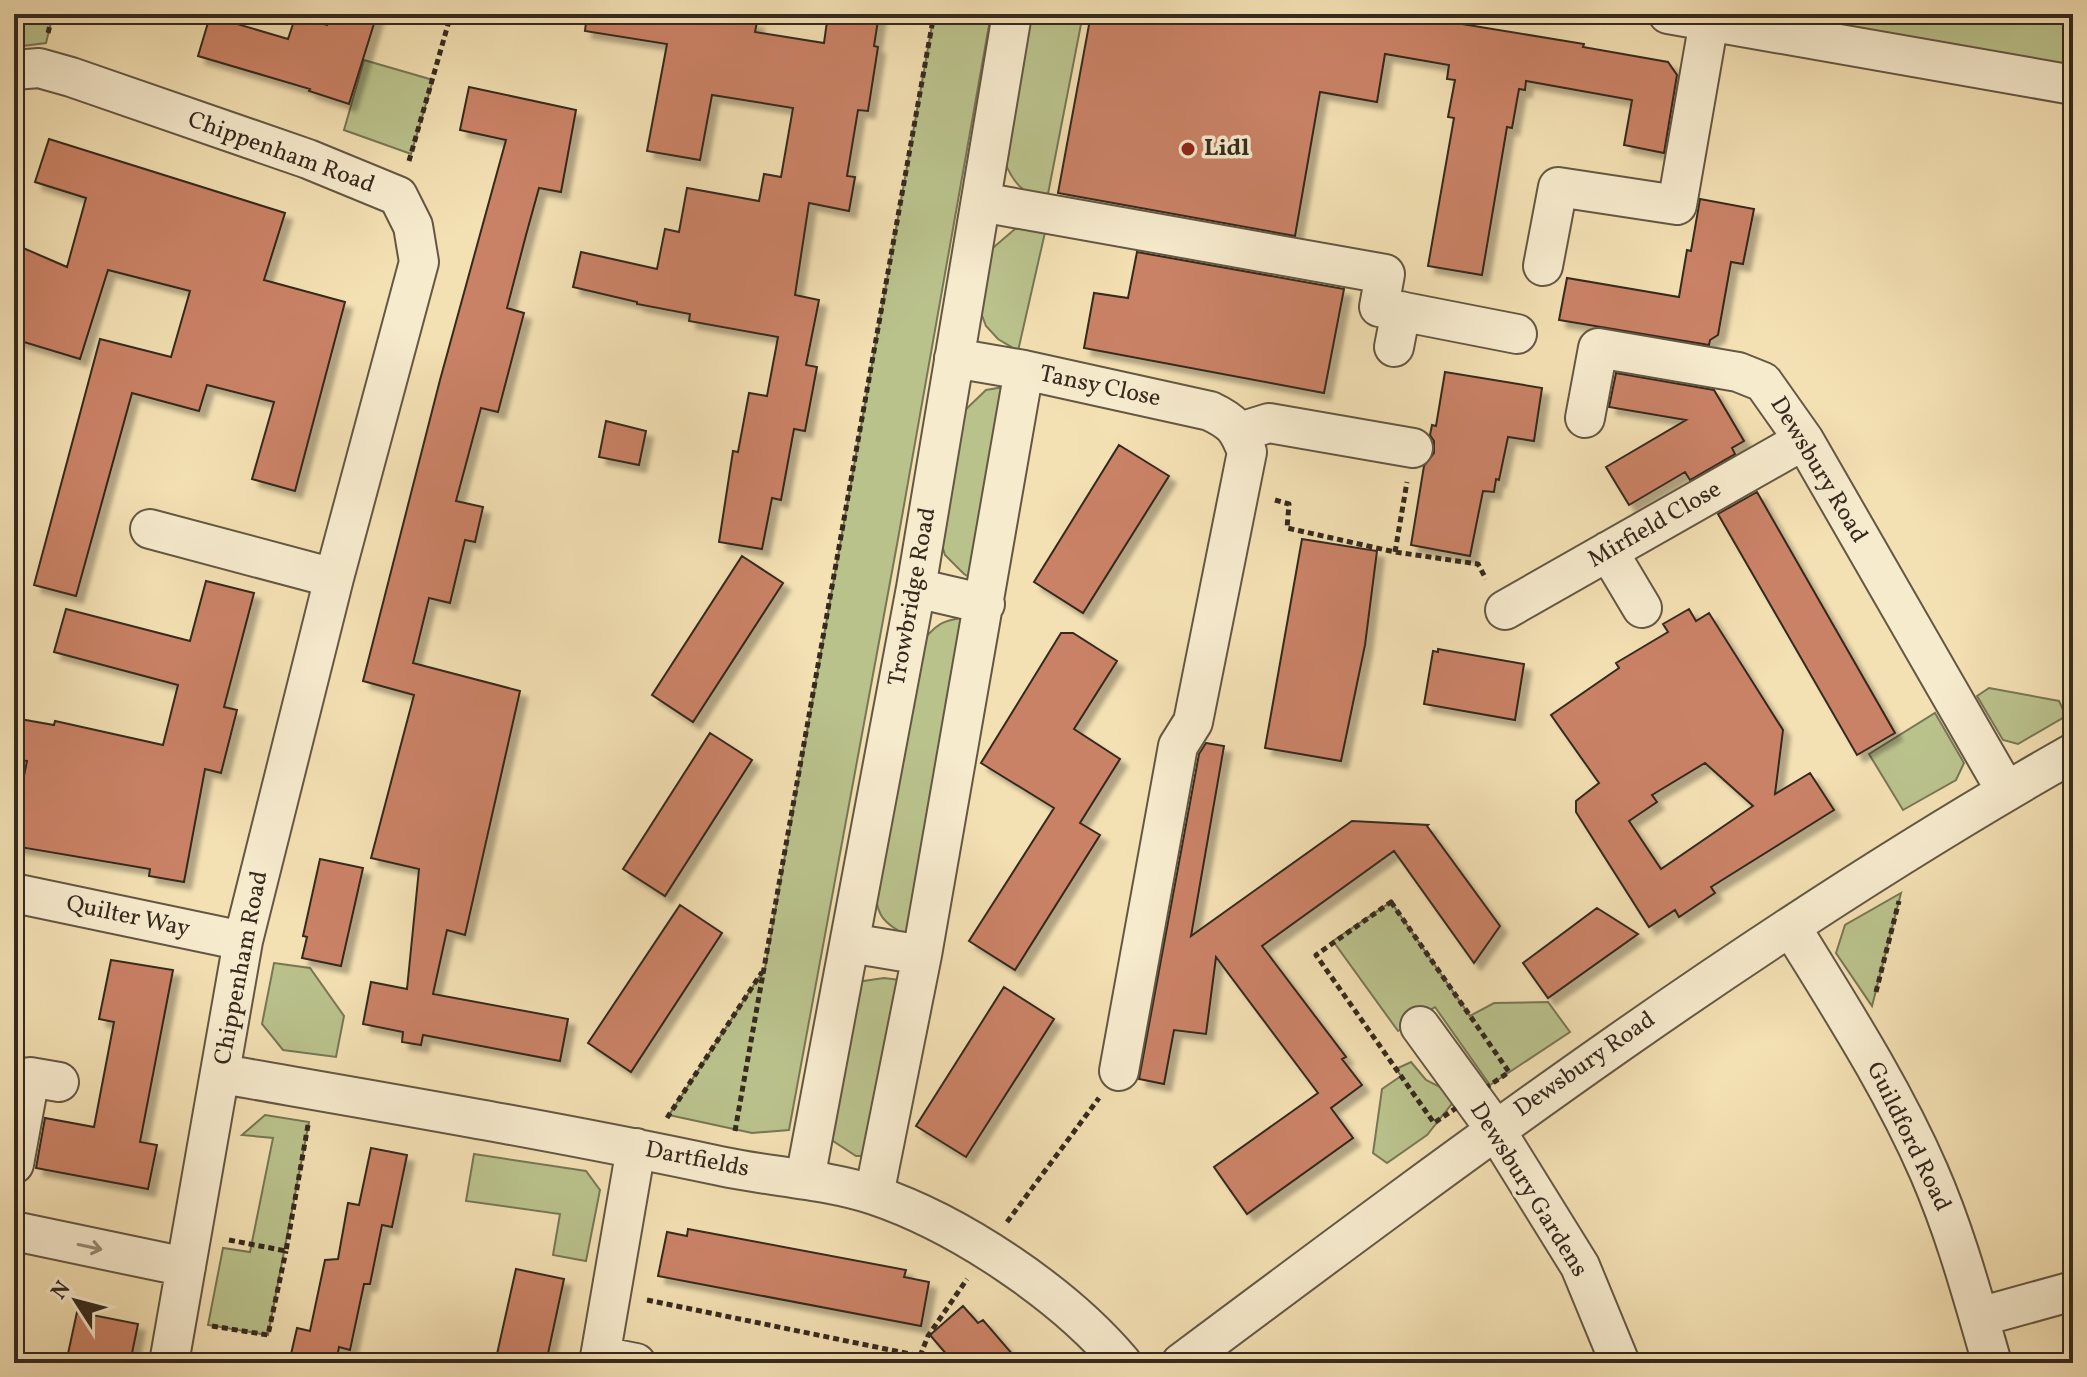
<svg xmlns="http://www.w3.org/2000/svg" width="2087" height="1377" font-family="Vollkorn,serif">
<defs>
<filter id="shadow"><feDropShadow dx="7" dy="7" stdDeviation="2" flood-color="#0004"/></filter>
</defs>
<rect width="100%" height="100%" fill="#f3e0b3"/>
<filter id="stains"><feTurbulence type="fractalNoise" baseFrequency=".0025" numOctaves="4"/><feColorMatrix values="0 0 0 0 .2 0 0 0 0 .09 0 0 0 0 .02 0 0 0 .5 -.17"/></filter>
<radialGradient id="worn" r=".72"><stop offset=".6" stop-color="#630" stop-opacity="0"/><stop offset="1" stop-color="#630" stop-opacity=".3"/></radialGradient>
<path fill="#bac28c" stroke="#787655" stroke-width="2" d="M14 14H53L46 43 14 47Z
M934 14H991L898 539 789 1130 752 1133 669 1115 765 968Z
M1030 14H1083L1047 199C1022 195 1012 181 1003 158Z
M1754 14H2073V71Z
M364 60 433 80 411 154 344 130Z
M1046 228 1018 351 998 339 986 326 978 305 988 252 1015 229Z
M1016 385 979 583 964 574 945 555 936 526 962 413 986 390Z
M976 616 915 940C881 921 877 920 874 880L916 651C934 623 943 619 976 616Z
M1989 688 2059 701 2066 716 2018 744 2003 740 1977 696Z
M1935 713 1964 763 1956 780 1903 810 1869 754Z
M1901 893 1872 1006 1836 953 1845 925Z
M1391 902 1470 1016 1494 1003 1548 1002 1570 1032 1490 1085 1435 1007 1398 1031 1333 941Z
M274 963 310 968 344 1016 336 1057 283 1050 262 1024Z
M884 978 908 981 873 1156H856L827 1137 857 982Z
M1411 1062 1426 1080 1458 1096 1427 1135 1387 1163 1373 1153 1382 1089 1401 1076 1396 1069Z
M265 1115 309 1122 268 1335 208 1325 223 1248 250 1252 273 1138 242 1135Z
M474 1154 586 1171 600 1190 586 1261 553 1255 560 1214 466 1201Z"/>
<path fill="#ca8266" stroke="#35291e" stroke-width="2" fill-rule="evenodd" filter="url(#shadow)" d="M329 14H377L349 104 309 91 310 89 198 56 210 16 288 39 296 15 327 25Z
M587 14H726V17L757 22 755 32 824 43 828 14H879L874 46 878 47 868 111 858 110 847 176 855 177 849 211 809 203 795 295 819 300 806 365 817 367 805 431 794 429 781 500 772 498 762 549 719 542 733 451 738 452 749 393 767 396 778 337 689 321 690 314 637 304V302L573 287 581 252 657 269 665 229 679 232 687 188 759 201 764 174 781 177 793 108 712 95 700 160 647 151 667 44 585 31Z
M1091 14H1401L1584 44 1583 47 1668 62 1677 75 1664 153 1624 145 1632 100 1526 81 1525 90 1519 89 1512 128 1507 127 1482 275 1428 266 1454 118 1448 117 1455 80 1447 79 1449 65 1385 54 1377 102 1320 92 1295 236 1058 193Z
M469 87 576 110 561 192 539 188 526 235 507 308 524 313 498 412 481 408 456 501 483 507 475 542 465 540 450 603 429 598 413 663 520 691 465 935 447 930 433 994 568 1019 560 1061 423 1035 421 1045 402 1042 403 1032 363 1024 371 982 407 989 419 869 371 858 414 695 363 681 440 380 506 140 460 130Z
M49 139 285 213 264 280 345 302 295 491 252 479 274 402 207 385 199 411 132 393 76 596 34 585 100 339 171 357 190 291 108 270 80 359 14 339V244L67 267 86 198 35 182Z
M1700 199 1754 209 1743 264 1731 262 1718 335 1710 340 1709 345 1559 320 1567 278 1679 297 1687 250 1691 251Z
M1137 252 1344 289 1324 393 1084 348 1094 293 1128 298Z
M1445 372 1542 388 1534 441 1508 437 1499 480 1496 479 1494 492 1483 491 1470 556 1411 545 1424 466 1434 453V441L1430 435 1432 425 1436 426Z
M1616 373 1714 390 1744 441 1732 448 1735 454 1690 480 1685 472 1629 505 1606 467 1686 420 1609 407Z
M606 421 646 431 639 465 599 457Z
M1119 445 1169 476 1083 613 1034 582Z
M1757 492 1895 733 1857 755 1718 514Z
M1302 539 1377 551 1365 645 1341 761 1265 748Z
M742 556 783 583 693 722 652 695Z
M206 581 254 593 224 707 237 710 221 773 205 769 184 882 149 876 150 869 14 846V825L27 761 14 760V718L54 725 55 721 163 745 178 685 54 652 66 609 190 641Z
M1689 609 1696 621 1709 613 1783 730 1775 794 1810 773 1834 810 1711 887 1715 893 1679 917 1675 910 1649 927 1576 812V801L1599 783 1551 715 1619 668 1616 663 1668 632 1663 624ZM1705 763 1753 806 1661 869 1629 821 1657 802 1652 795Z
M1061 633H1073L1117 661 1074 729 1120 759 1080 823 1100 835 1015 970 969 941 1054 808 981 763Z
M1438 649 1524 664 1515 720 1424 704 1433 651 1438 652Z
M710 733 752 760 665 896 623 869Z
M1206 743 1224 746 1191 936 1352 821 1428 825 1427 826 1500 926 1474 963 1394 851 1262 946 1346 1057 1342 1059 1362 1085 1331 1108 1353 1138 1247 1214 1214 1167 1318 1093 1216 957 1206 1034 1174 1030 1164 1084 1139 1079 1199 754Z
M320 859 363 868 341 966 302 958 307 937 303 936Z
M680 905 722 933 631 1072 588 1043Z
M1597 908 1638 934 1548 998 1523 963Z
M111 960 173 970 140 1142 157 1145 148 1189 36 1168 45 1118 94 1127 114 1022 99 1019Z
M1004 987 1054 1019 966 1157 916 1126Z
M371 1148 407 1155 392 1227 382 1225 370 1284H364L350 1350 339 1347 336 1363H289L297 1328 310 1331 325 1260 338 1259 348 1203 359 1205Z
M688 1229 906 1270 904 1277 929 1282 921 1326 658 1276 667 1232 687 1236Z
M516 1269 564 1279 546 1363H495Z
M963 1306 978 1323 983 1320 1020 1363H954L930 1335Z
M77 1312 138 1324 130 1363H66Z"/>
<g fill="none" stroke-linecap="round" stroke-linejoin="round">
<g stroke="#645743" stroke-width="42">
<path id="minor" d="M1668 14 2073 85
M14 70 39 68 71 77 308 159 398 196 413 226 419 262 334 578 243 941 169 1363
M981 202 1385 274 1379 307 1517 334
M1543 266 1558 187 1677 205 1709 21
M1394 347 1401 311
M954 358 1024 370 1210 411C1233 422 1238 428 1247 452L1193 722 1178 746 1119 1071
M1585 418 1598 348 1738 372 1763 382 1804 440 2006 791
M1240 432 1269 423 1413 448
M150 529 334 578
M1608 551 1642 608
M916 588 985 604
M1505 610 1804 440
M14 893 243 941
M1791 927C1840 1007 1891 1085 1929 1172 1956 1234 1973 1298 1992 1363
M850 943 922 955
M1420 1026 1495 1129 1580 1266 1620 1363
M222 1074C388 1103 555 1131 720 1166 771 1177 825 1179 874 1195 960 1224 1064 1294 1122 1363
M14 1164 30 1077 59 1082
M805 1179 916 588 1012 14
M874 1195 922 955 1024 370
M14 1231 186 1267
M1979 1317 2073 1291
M600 1356 636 1363
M599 1363 636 1148
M1181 1363C1470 1147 1759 931 2073 753"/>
</g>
<path stroke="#35291e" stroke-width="5" stroke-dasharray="6 4" stroke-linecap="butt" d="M48 33 53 14
M409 161 451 14
M1275 500 1289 504 1287 528 1395 552 1478 564 1486 579
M1395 552 1407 482
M1391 902 1509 1072 1434 1123 1316 955Z
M1876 992 1899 901
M667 1118 762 972
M735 1131 934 14
M1007 1222 1099 1098
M229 1240 286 1251 308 1125
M647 1300 920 1356 926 1363
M212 1326 268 1335 286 1251
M920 1356 928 1336 967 1279"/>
<use href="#minor" stroke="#f7ebce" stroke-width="38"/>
</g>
<defs><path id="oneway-shaft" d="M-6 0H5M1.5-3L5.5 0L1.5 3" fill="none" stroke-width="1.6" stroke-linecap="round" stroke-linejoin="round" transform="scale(2)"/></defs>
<use stroke="#968a76" href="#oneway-shaft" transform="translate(90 1247) rotate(12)"/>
<circle fill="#8f2418" stroke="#f7ebce" stroke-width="3" cx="1188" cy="149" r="8"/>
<g text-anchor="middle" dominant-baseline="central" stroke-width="7" stroke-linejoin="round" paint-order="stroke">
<g font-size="24" font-weight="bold" fill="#35291e" stroke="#f7ebce" text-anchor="start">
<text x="1204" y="149">Lidl</text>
</g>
<g font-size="24" fill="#35291e" stroke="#f7ebce">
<text transform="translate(281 153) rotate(20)">Chippenham Road</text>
<text transform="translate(1100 387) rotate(12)">Tansy Close</text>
<text transform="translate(1818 470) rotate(59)">Dewsbury Road</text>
<text transform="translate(1655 525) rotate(-30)">Mirfield Close</text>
<text transform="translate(913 597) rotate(-80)">Trowbridge Road</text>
<text transform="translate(128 917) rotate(12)">Quilter Way</text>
<text transform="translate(242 968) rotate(-79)">Chippenham Road</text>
<text transform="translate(1585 1065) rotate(-35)">Dewsbury Road</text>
<text transform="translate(1908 1137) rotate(64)">Guildford Road</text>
<text transform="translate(697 1160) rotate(11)">Dartfields</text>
<text transform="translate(1528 1190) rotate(58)">Dewsbury Gardens</text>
</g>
</g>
<rect width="2087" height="1377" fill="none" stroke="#f3e0b3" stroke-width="48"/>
<rect x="16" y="16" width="2055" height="1345" fill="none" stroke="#35291e" stroke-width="4"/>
<rect x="24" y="24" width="2039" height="1329" fill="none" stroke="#35291e" stroke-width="2"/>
<g transform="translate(76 1301) rotate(306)" stroke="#f7ebce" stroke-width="6" paint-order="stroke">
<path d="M0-6L14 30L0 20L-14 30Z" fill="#35291e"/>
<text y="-12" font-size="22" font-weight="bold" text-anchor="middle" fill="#35291e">N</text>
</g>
<rect width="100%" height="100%" filter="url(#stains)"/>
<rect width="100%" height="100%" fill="url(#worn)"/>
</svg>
